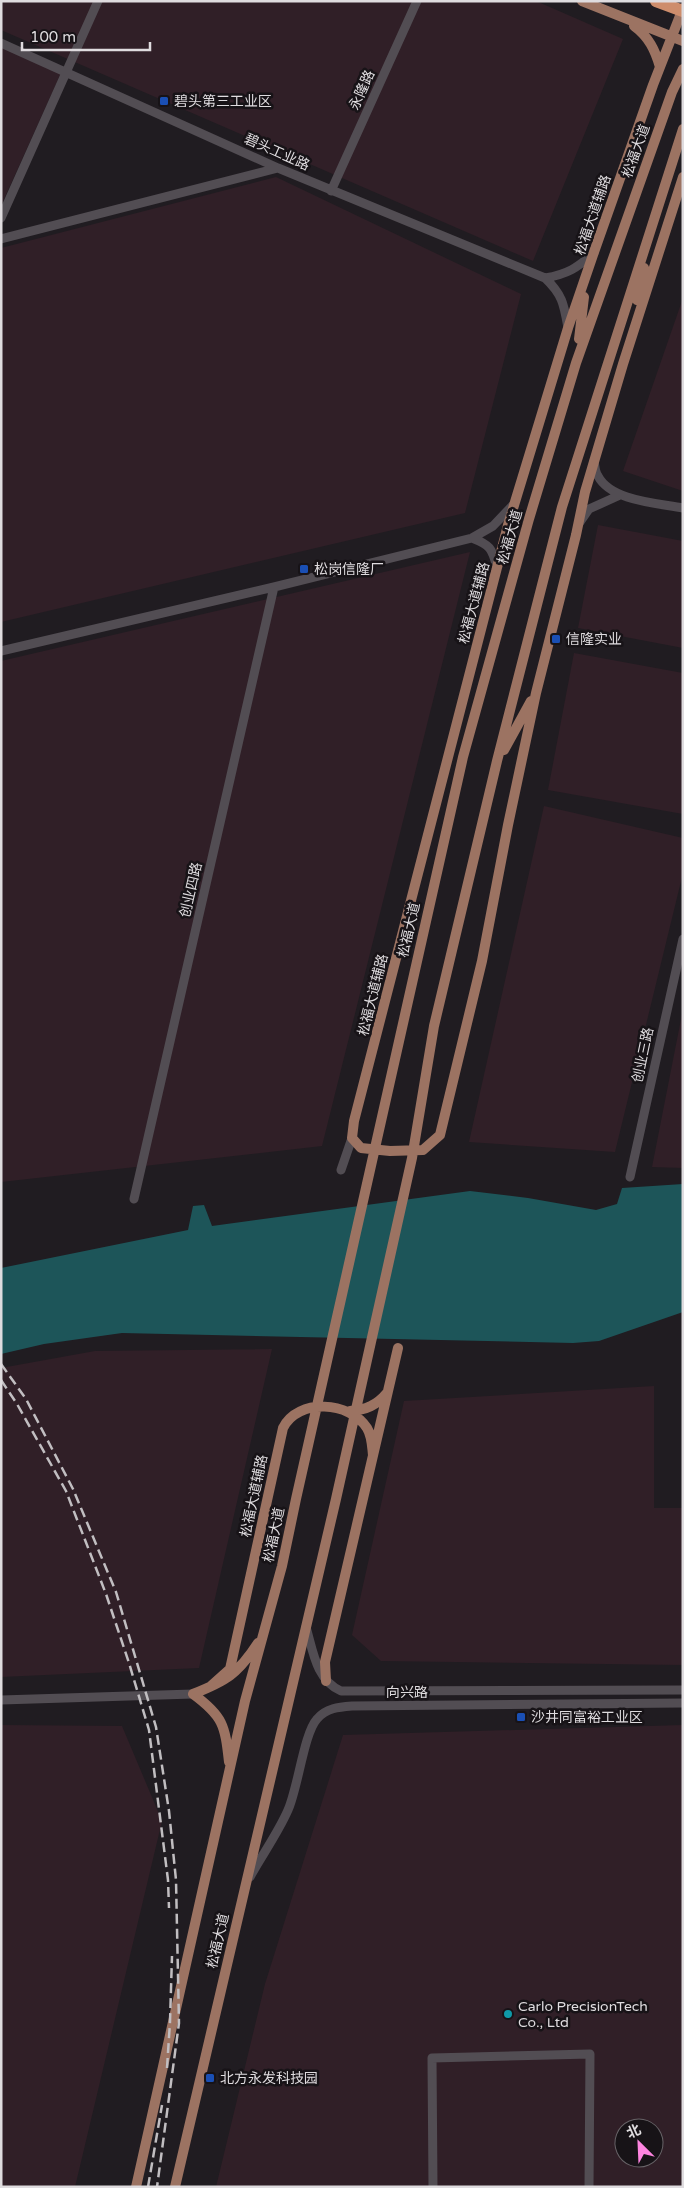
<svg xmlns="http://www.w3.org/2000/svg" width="684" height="2188" font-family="'Varela Round','Noto Sans SC',sans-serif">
<rect width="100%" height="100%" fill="#201c21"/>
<path fill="#301f27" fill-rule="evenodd" d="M1 1H536L623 39 533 261 1 30Z
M1 44 62 71 1 206Z
M276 177 521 294 465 513 1 622V248Z
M683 298V491L623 471Z
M598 525 683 541V648L578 628Z
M470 552 322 1146 1 1182V661Z
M574 653 683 673V814L548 790Z
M544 806 683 838V873L615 1152 469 1142Z
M683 1009V1168L652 1167Z
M272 1349 199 1668 1 1677V1368L95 1351Z
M654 1386V1508H683V1665L381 1661 352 1635 404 1401Z
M1 1725 122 1726 162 1821 75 2187H1Z
M683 1725V2187H216L265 1984 343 1735ZM624 2128H654V2158H624Z"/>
<path fill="#1d5559" d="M683 1184V1312L599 1341 573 1343 122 1333 44 1344 1 1354V1268L188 1230 193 1206 204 1205 212 1226 470 1191 528 1198 596 1210 617 1204 622 1188Z"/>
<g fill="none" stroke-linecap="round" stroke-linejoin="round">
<path stroke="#524d53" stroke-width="9" d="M1 43 278 168 545 278
M331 191 417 1
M1 218 98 1
M1 239 278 168
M568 328C564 305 563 295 545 278 568 274 577 268 594 253
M594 461C595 466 595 472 598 476 611 501 657 503 683 508
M580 522 589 509 620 495
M472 538C490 545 492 548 497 567
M1 651 274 587 472 538 493 526 513 505
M341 1170 352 1138
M630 1177 683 939
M134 1199 274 587
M306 1627C313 1651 316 1680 341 1691L683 1690
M1 1700 193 1694
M250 1877C262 1855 278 1833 288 1810 298 1788 304 1733 317 1719 326 1708 339 1707 352 1706L683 1703
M433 2187 432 2058 590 2054 589 2187"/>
<path stroke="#9c7362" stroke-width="10" d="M582 1 683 41
M683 8 653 85 594 252 568 328 508 525 354 1121 352 1138 361 1148 390 1151 423 1150 440 1135 482 961 508 825 536 693 576 535 585 492 623 364 683 177
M634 26C649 37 655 50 660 67
M637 300 644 268
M579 339 584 297
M504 750 531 701
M350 1411C366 1410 377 1405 387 1393
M326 1681 325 1662 398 1348
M211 1686 230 1669 283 1428C298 1398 350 1401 367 1428 372 1436 372 1446 373 1455
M193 1694C226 1681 238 1674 258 1643
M193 1694C223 1716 225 1725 229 1762
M136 2187 245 1701 282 1566 296 1499 463 757 529 519 576 363 672 92 683 69
M175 2187 336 1499 412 1158 434 1026 497 761 562 507 683 129"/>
<path stroke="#ce8d6c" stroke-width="12" d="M656 1 683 11"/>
<path stroke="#c1bec1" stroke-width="2.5" stroke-dasharray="10 5" stroke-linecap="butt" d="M1 1364 26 1399 73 1489 116 1592 156 1727 169 1811 176 1880 179 2023 157 2187
M1 1380 17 1404 66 1491 106 1594 129 1663 149 1730 168 1880 169 1908
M167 2068 170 2022 172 1956
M148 2187 162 2105"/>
</g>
<g fill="#1a4fb4" stroke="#171317" stroke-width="2">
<rect x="159" y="96" width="10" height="10" rx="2.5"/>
<rect x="299" y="564" width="10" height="10" rx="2.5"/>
<rect x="551" y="634" width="10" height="10" rx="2.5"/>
<rect x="516" y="1712" width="10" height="10" rx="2.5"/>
<rect x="205" y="2073" width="10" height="10" rx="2.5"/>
</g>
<circle fill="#0f9aa8" stroke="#171317" stroke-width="2" cx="508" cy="2014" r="5"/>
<g text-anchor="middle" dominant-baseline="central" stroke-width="5" stroke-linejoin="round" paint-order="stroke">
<g font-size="14" fill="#dfdcdf" stroke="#171317">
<text transform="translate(362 90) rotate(-66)">永隆路</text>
<text transform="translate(636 151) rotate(-70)">松福大道</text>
<text transform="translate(277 152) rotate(24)">碧头工业路</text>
<text transform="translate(593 215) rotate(-71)">松福大道辅路</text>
<text transform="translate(510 537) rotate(-74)">松福大道</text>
<text transform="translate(474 603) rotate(-75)">松福大道辅路</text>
<text transform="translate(191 890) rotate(-77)">创业四路</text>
<text transform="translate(409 930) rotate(-77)">松福大道</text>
<text transform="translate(373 995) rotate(-76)">松福大道辅路</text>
<text transform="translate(643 1055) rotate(-78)">创业三路</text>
<text transform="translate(254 1496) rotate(-78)">松福大道辅路</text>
<text transform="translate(274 1535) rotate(-78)">松福大道</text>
<text x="407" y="1692">向兴路</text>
<text transform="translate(218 1941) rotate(-77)">松福大道</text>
</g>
<g font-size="14" fill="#dfdcdf" stroke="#171317" text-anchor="start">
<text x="174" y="101">碧头第三工业区</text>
<text x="314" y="569">松岗信隆厂</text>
<text x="566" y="639">信隆实业</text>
<text x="531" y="1717">沙井同富裕工业区</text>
<text x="518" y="2006">Carlo PrecisionTech<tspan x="518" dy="16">Co., Ltd</tspan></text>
<text x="220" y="2078">北方永发科技园</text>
</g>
</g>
<rect width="684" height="2188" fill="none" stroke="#dfdcdf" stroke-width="5"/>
<g transform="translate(639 2143) rotate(336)"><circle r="24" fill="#171317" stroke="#676367"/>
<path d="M0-4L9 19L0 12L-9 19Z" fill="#fe85e0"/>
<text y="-8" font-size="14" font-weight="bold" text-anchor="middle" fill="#dfdcdf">北</text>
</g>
<path d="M22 42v8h128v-8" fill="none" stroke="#dfdcdf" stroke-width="2.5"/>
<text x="30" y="42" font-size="15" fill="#dfdcdf" stroke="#171317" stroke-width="4" paint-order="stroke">100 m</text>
</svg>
